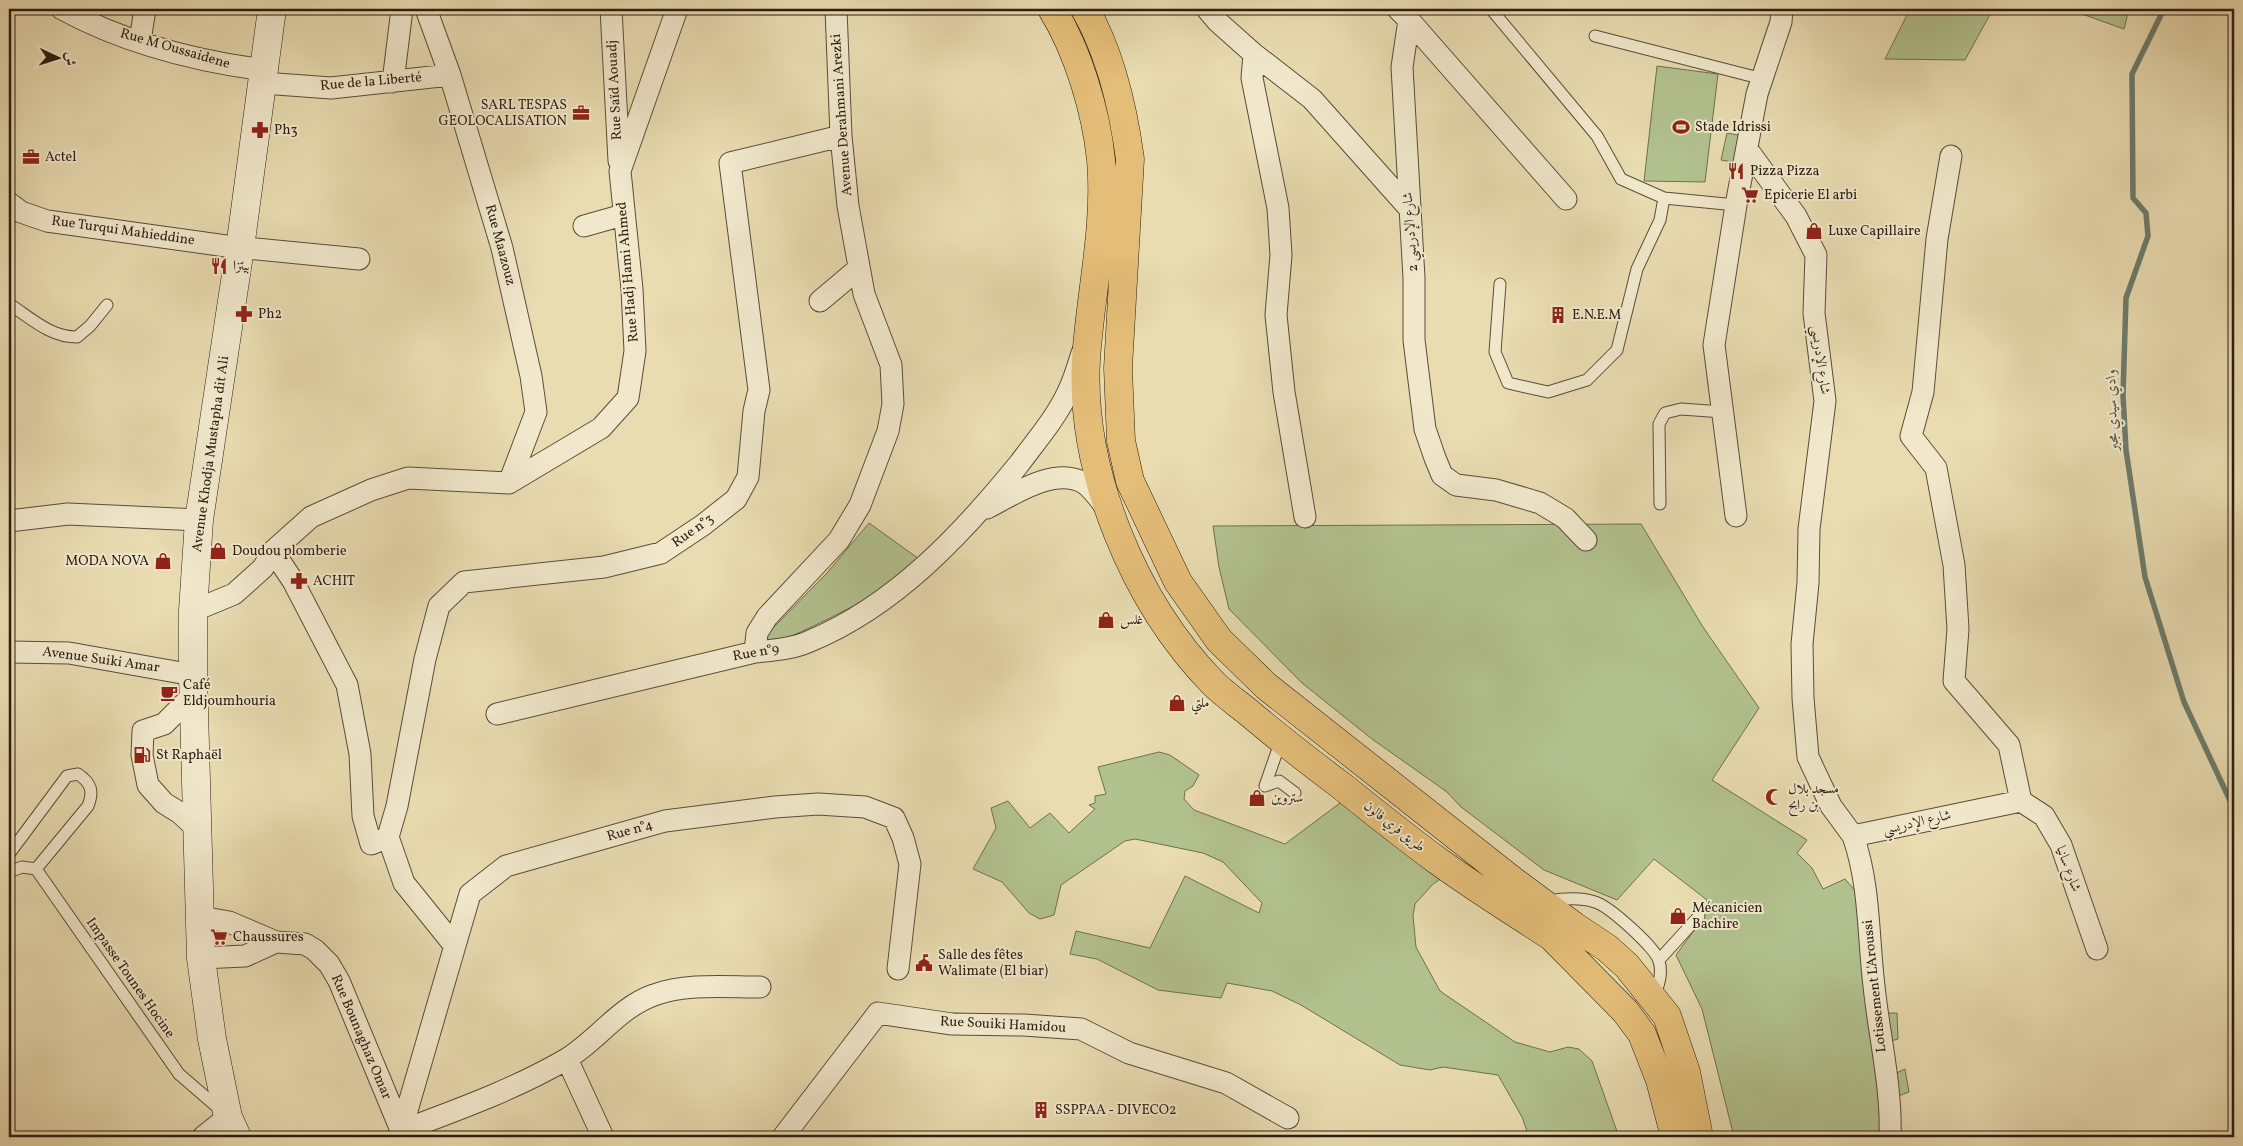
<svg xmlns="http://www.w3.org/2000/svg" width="2243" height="1146" font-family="Vollkorn,Amiri,serif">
<rect width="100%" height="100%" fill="#e9dcb1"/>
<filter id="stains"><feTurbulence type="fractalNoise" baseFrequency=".004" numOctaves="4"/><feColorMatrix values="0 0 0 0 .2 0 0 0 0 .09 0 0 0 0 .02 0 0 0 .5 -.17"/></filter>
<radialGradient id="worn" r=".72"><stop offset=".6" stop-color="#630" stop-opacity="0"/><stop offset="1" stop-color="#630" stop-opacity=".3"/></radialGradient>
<path fill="#b2c28f" stroke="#6e704f" d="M1910 9H1993L1965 60 1885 59Z
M2068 9H2129L2124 29Z
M1657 66 1718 74 1705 182 1644 181Z
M1727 133 1743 136 1738 163 1721 160Z
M869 523 926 564C877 595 827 621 774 644L767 638V634L827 573Z
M1641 524 1703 627 1759 708 1712 780 1807 840 1797 853 1812 868 1823 889 1845 879 1865 902 1890 1137H1734L1702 1009 1676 955 1698 925 1707 900 1654 859 1617 900 1544 870 1461 807 1447 792 1372 739 1302 683 1229 609 1219 567 1213 526Z
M1159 752 1170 755 1199 775 1193 786 1185 791 1184 799 1194 810 1285 844 1344 800 1445 876 1433 884 1415 904 1413 916 1416 947 1440 991 1515 1042 1550 1052 1568 1047 1579 1049 1592 1061 1619 1137H1529L1522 1117 1498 1075 1443 1067 1430 1070 1400 1065 1301 1005 1272 991 1227 983 1221 998 1158 990 1097 959 1070 954 1076 931 1150 948 1185 876 1259 913 1262 903 1223 862 1203 853 1135 839 1125 841 1061 885 1054 915 1040 919 1029 913 1002 882 973 869 996 828 991 808 1008 801 1030 828 1050 813 1069 833 1095 809 1089 805 1095 803V796L1106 794 1098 767Z
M1883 1013H1897L1898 1039 1887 1042Z
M1905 1069 1909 1092 1893 1098 1890 1076Z"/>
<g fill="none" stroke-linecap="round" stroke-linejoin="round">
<path stroke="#6c7c6b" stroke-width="5.5" d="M2164 9 2132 74 2133 198 2146 213 2148 236 2126 298 2123 395 2126 450 2145 577 2184 702 2234 809"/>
<g stroke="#5a4d38" stroke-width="13">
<path id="lane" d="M1491 9 1597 136 1621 179 1664 198 1736 205
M1595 36 1763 79
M1500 284 1495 352 1508 383 1548 392 1587 380 1617 350 1637 269 1660 220 1664 198
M9 304C31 318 50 337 77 337L90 326 107 305
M1660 504 1659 424 1665 413 1681 409 1723 412
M1281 740 1265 786 1279 781 1295 793
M9 854 67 776 78 774C91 783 94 791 88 806L36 869
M9 872 22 867 36 869 179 1074 223 1112
M1546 901C1563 899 1579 897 1595 902 1609 906 1656 948 1659 961 1663 974 1658 986 1654 998
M1659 960 1699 916"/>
</g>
<g stroke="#5a4d38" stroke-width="23">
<path id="street" d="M62 9C123 42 195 61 264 70
M426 9 450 75 502 248 531 376 536 412 509 483
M611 9 619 161
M1207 9 1218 22 1254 54 1252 78 1278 208 1281 255 1276 315 1284 392 1305 517
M1398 9 1409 20 1402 67 1414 278V340L1425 429 1435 458 1442 475 1456 485 1496 490 1540 503 1565 518 1586 540
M1409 20 1566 199
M140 41 145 9
M1254 54 1312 99 1409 208
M393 82 402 9
M263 83 331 88 450 75
M1747 149 1796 216 1816 255 1814 313 1825 401 1809 529 1808 583 1802 644 1803 698 1808 757 1831 806 1853 836 2021 801 2009 745 1954 681 1958 629 1954 565 1936 468 1911 436 1923 392 1937 239 1951 156
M9 203 21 212 47 221 226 246 359 259
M584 226 623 215
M820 301 858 269
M987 508C1013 495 1054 466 1084 483 1093 489 1100 500 1107 509
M1736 516 1714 345 1736 205 1757 94 1781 22 1782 9
M9 521 68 514 199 520
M273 551 293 581 347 685 360 754 363 816 371 844 388 837
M193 611 234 594 263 568 273 551 311 517 371 490 408 478 509 483 601 428 628 398 635 351 632 289 620 171 677 9
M9 652 69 653 193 675
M755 652 757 633 767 617 839 540 860 505 888 431 893 404 891 365 864 294 848 206 841 136 836 9
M193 695 164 724 143 731 142 755 148 785 164 803 180 813 197 829
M497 714 755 652C774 650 793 649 810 641 895 606 962 534 1019 464 1036 441 1056 418 1068 392 1074 380 1078 366 1082 353
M2021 801 2044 816 2061 845 2097 949
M1853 836C1870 884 1868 936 1874 986 1879 1035 1892 1088 1890 1137
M388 837 397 806 425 659 439 606 464 582 604 567 661 553 703 525 736 499 748 477 754 411 759 390 730 163 841 136
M388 837 404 883 454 945
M201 917 229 922 276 942 305 944 315 950 329 964 339 981 403 1135
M201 958 245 956 276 942
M567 1059 603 1137
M401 1131 470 894 506 866 665 821 775 807 818 804 865 807 894 818 903 838 910 864 898 969
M401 1131C457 1110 513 1090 565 1060 596 1042 619 1007 654 995 686 983 726 987 760 987
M203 1137 228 1117
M783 1137 878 1013 952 1024 1024 1025 1081 1029 1129 1053 1226 1083 1288 1118"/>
</g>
<g stroke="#2b1d0f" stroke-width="29">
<path id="secondary" d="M237 1137 228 1117 212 1039 201 958 193 675V611L199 520 240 248 272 9"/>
</g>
<g stroke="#2b1d0f" stroke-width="29">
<path id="highway" d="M1052 9C1078 51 1096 111 1101 160 1107 226 1090 295 1086 360 1080 473 1135 603 1213 683 1224 694 1237 703 1248 712 1279 738 1311 763 1343 787 1374 812 1405 837 1438 861 1475 888 1514 912 1552 937L1625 1011 1642 1034 1660 1080 1675 1137
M1085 9C1111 54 1123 107 1130 159L1118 368 1121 441 1130 481 1178 582 1219 640 1266 686 1512 880 1574 926 1607 948 1627 966 1667 1016 1686 1072 1699 1137"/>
</g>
<use href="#lane" stroke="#f1e8cc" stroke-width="11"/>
<use href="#street" stroke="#f1e8cc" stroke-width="21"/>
<use href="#secondary" stroke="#f1e8cc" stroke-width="28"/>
<use href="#highway" stroke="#e4be78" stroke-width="28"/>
</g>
<defs>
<g id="office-bare" transform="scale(1.35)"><path d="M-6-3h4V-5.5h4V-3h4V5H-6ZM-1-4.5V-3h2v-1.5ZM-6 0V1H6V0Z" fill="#8f2418" stroke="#f1e8cc" stroke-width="2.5" paint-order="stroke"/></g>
<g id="stadium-bare" transform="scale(1.35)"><path d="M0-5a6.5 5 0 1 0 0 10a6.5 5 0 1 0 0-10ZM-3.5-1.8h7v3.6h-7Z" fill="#8f2418" stroke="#f1e8cc" stroke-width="2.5" paint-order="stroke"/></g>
<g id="pharmacy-bare" transform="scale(1.35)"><path d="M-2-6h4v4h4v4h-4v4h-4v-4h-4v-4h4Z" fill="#8f2418" stroke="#f1e8cc" stroke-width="2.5" paint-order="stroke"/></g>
<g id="restaurant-bare" transform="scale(1.35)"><path d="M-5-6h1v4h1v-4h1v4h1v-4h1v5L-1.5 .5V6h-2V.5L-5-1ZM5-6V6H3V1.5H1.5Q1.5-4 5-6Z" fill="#8f2418" stroke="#f1e8cc" stroke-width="2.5" paint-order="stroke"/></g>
<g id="supermarket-bare" transform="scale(1.35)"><path d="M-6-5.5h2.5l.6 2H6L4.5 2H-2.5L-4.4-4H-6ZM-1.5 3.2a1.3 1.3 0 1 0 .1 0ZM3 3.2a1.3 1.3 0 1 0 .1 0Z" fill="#8f2418" stroke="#f1e8cc" stroke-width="2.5" paint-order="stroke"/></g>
<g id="shop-bare" transform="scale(1.35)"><path d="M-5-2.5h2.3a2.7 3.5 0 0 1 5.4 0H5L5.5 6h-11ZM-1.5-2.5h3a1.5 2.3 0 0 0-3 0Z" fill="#8f2418" stroke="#f1e8cc" stroke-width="2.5" paint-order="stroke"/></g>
<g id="building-bare" transform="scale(1.35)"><path d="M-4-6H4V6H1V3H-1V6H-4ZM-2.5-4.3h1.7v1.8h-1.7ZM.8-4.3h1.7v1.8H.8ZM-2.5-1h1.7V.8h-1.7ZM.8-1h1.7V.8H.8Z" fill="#8f2418" stroke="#f1e8cc" stroke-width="2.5" paint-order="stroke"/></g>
<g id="cafe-bare" transform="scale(1.35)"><path d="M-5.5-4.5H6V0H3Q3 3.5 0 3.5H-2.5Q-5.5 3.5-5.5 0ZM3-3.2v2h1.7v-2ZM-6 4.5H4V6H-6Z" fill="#8f2418" stroke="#f1e8cc" stroke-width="2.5" paint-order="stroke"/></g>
<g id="fuel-bare" transform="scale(1.35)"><path d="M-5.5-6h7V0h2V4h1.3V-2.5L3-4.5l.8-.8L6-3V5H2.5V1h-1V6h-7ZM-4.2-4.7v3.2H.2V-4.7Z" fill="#8f2418" stroke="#f1e8cc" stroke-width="2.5" paint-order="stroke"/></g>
<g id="mosque-bare" transform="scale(1.35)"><path d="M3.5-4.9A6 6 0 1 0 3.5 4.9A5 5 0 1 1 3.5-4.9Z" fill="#8f2418" stroke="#f1e8cc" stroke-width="2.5" paint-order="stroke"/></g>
<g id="civic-bare" transform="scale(1.35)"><path d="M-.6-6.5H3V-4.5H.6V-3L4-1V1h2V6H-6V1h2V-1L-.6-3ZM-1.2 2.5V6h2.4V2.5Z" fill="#8f2418" stroke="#f1e8cc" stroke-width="2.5" paint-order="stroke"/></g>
</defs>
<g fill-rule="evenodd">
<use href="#office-bare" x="581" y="113"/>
<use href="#stadium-bare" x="1681" y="127"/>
<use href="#pharmacy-bare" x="260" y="130"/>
<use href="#office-bare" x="31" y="157"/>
<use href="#restaurant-bare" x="1736" y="171"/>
<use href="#supermarket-bare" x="1750" y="195"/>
<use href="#shop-bare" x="1814" y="231"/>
<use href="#restaurant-bare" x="219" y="266"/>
<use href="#pharmacy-bare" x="244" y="314"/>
<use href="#building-bare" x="1558" y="315"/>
<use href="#shop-bare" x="218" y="551"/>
<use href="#shop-bare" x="163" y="561"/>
<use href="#pharmacy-bare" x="299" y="581"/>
<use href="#shop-bare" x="1106" y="620"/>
<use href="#cafe-bare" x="169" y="693"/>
<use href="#shop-bare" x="1177" y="703"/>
<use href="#fuel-bare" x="142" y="755"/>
<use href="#mosque-bare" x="1774" y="797"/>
<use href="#shop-bare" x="1257" y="798"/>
<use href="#shop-bare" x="1678" y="916"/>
<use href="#supermarket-bare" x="219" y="937"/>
<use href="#civic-bare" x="924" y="963"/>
<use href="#building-bare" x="1041" y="1110"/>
</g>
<g text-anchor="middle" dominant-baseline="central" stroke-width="4" stroke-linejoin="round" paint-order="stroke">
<g font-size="14" fill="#2b1d0f" stroke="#f1e8cc">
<text transform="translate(175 49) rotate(16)">Rue M Oussaidene</text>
<text transform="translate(371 82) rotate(-5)">Rue de la Liberté</text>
<text transform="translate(615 90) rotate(-93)">Rue Saïd Aouadj</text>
<text transform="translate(842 115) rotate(-94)">Avenue Derahmani Arezki</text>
<text transform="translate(123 231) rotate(8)">Rue Turqui Mahieddine</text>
<text transform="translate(1411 232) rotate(-94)">شارع الإدريسي 2</text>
<text transform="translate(500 245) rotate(75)">Rue Maazouz</text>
<text transform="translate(628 272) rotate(-95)">Rue Hadj Hami Ahmed</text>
<text transform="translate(1820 360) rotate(82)">شارع الإدريسي</text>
<text transform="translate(211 454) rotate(-82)">Avenue Khodja Mustapha dit Ali</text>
<text transform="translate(693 531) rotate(-35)">Rue n°3</text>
<text transform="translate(756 653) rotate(-10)">Rue n°9</text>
<text transform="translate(101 660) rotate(8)">Avenue Suiki Amar</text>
<text transform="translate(1917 823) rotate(-13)">شارع الإدريسي</text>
<text transform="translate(1394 827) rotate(38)">طريق فري فالون</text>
<text transform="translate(630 831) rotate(-16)">Rue n°4</text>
<text transform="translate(2068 869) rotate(70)">شارع سانيا</text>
<text transform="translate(130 978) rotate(55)">Impasse Tounes Hocine</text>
<text transform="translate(1875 986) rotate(-96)">Lotissement L'Aroussi</text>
<text transform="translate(1003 1025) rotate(3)">Rue Souiki Hamidou</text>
<text transform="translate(361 1037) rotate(67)">Rue Bounaghaz Omar</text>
</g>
<g font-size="14" fill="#2b1d0f" stroke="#f1e8cc" text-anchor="start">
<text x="567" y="105" text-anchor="end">SARL TESPAS<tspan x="567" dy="16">GEOLOCALISATION</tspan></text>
<text x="1695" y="127">Stade Idrissi</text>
<text x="274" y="130">Ph3</text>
<text x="45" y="157">Actel</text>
<text x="1750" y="171">Pizza Pizza</text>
<text x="1764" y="195">Epicerie El arbi</text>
<text x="1828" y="231">Luxe Capillaire</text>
<text x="233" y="266">بيتزا</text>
<text x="258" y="314">Ph2</text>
<text x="1572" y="315">E.N.E.M</text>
<text x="232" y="551">Doudou plomberie</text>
<text x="149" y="561" text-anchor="end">MODA NOVA</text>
<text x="313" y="581">ACHIT</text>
<text x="1120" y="620">غلس</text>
<text x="183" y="685">Café<tspan x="183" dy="16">Eldjoumhouria</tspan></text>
<text x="1191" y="703">ملتي</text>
<text x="156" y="755">St Raphaël</text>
<text x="1788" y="789">مسجد بلال<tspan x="1788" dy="16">بن رابح</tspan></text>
<text x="1271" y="798">ستروين</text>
<text x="1692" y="908">Mécanicien<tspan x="1692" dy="16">Bachire</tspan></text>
<text x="233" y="937">Chaussures</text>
<text x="938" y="955">Salle des fêtes<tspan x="938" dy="16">Walimate (El biar)</tspan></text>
<text x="1055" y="1110">SSPPAA - DIVECO2</text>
</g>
<g font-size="15" font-style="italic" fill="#4b4d3d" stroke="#f1e8cc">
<text transform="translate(2113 410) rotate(-92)">وادي سيدي مجبر</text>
</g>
</g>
<rect width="2243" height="1146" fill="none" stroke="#e9dcb1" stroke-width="30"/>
<rect x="10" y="10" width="2223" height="1126" fill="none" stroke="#2b1d0f" stroke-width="2.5"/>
<rect x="15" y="15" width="2213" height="1116" fill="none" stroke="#2b1d0f"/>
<g transform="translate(58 58) rotate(94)" stroke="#f1e8cc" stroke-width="4" paint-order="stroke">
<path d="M0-4L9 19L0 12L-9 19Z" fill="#2b1d0f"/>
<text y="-8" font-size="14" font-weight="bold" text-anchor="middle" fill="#2b1d0f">ش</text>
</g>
<rect width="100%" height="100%" filter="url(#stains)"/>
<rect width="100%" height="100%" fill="url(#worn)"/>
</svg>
